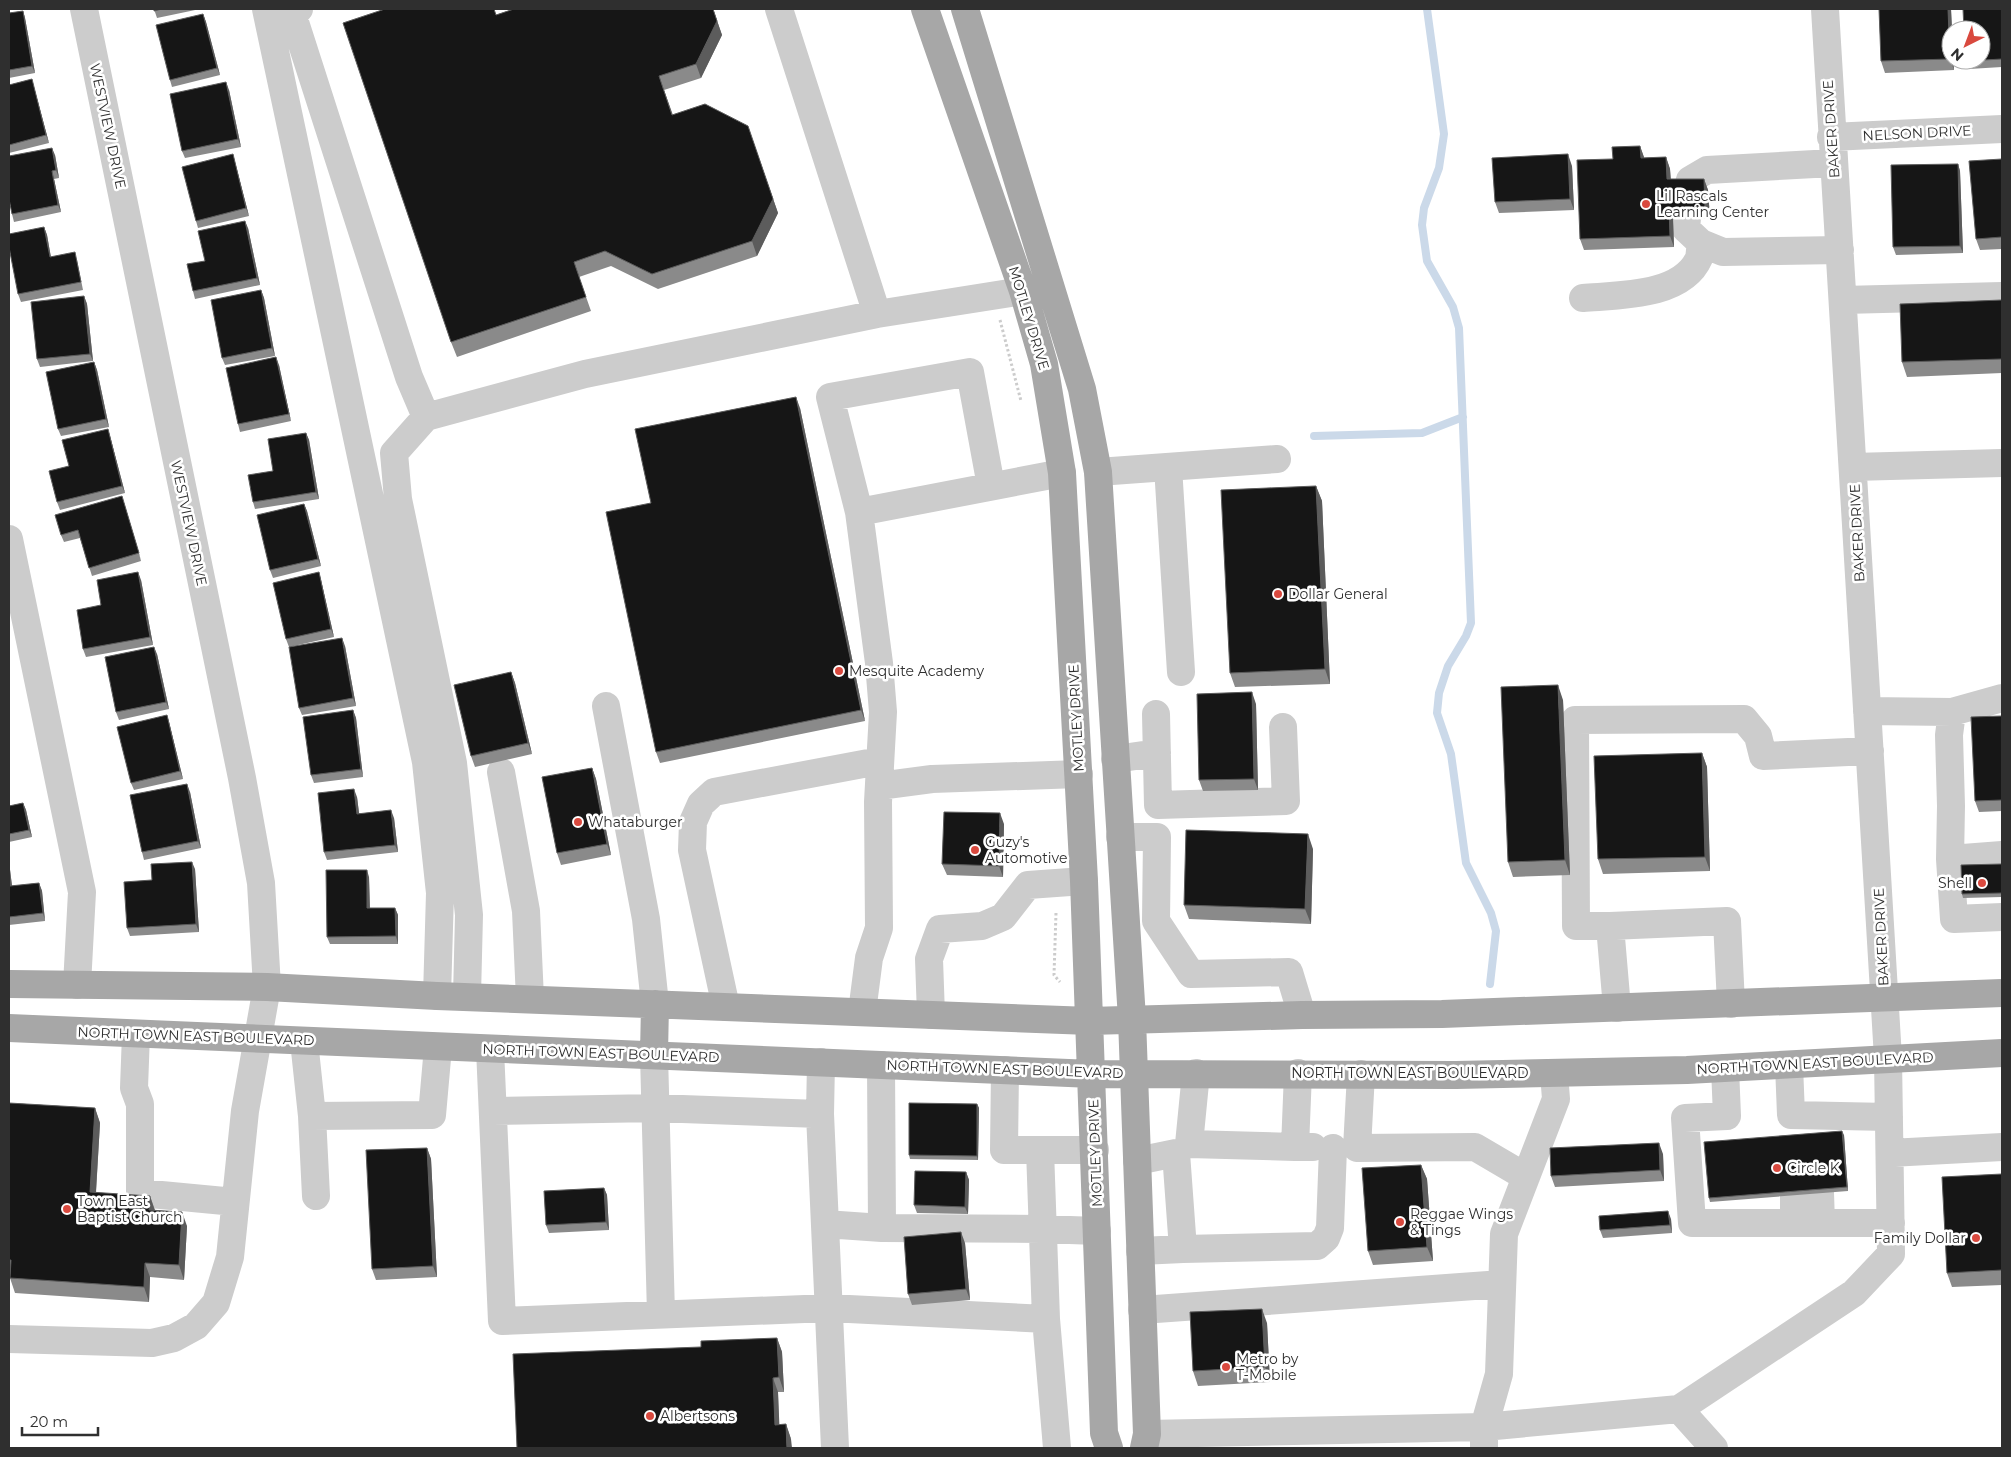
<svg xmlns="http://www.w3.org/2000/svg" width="2011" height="1457" font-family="Montserrat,sans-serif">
<rect width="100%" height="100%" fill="#fff"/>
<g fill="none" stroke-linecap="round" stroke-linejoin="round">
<path stroke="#cbd9e9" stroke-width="8" d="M1427 9 1444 134 1439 168 1424 208 1422 225 1427 261 1453 307 1459 328 1471 623 1466 636 1448 666 1439 693 1437 713 1451 754 1466 863 1491 913 1496 931 1490 984
M1314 436 1422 433 1463 417"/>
<path stroke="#ccc" stroke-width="3" stroke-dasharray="2.5 2.5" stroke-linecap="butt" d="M1000 320 1021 401
M1056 913 1054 975 1060 982"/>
<path stroke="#ccc" stroke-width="28" d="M266 9 426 762 440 893 437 996
M299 9 293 16 409 377 426 417 585 374 877 314 1023 291
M779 9 877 314
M1831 137 2002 129
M1687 190 1690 180 1707 170 1833 163
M1687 218 1686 229 1701 243 1723 252 1840 250
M1583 298C1618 295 1682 297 1699 258 1700 254 1700 247 1701 243
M1843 300 2002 296
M426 417 394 453 398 499 453 763 469 915 467 996
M1168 467 1181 672
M1853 467 2002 463
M1098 472 1277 459
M859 512 830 397 970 372 991 486
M9 539 82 892 77 985
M606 706 646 919 655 1004
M1867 711 1952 712 1949 735 1951 806 1950 859 2002 855
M1952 712 2002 698
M1156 714 1158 805 1286 801 1283 727
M1115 759 1157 753
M501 772 526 911 530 999
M879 786 932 779 1079 774
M1120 837H1157L1156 921 1191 974 1289 972 1302 1015
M1950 859 1954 919 2002 917
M1610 926H1576L1575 720 1744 719 1758 736 1763 756 1870 751
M726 1007 692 850 693 822 701 804 714 792 879 761
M1617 1008 1610 926 1727 921 1731 1004
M862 1012 869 958 879 928 878 802 883 712 879 663 859 512 1062 473
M931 1015 929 959 940 929 982 926 1003 917 1028 885 1084 881
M136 1034 134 1088 140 1104V1193L235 1202
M304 1041 312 1116 432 1115 438 1047
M490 1049 502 1321 829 1308 1046 1319 1057 1448
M654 1055 661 1314
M821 1062 820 1114 835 1448
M881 1065 882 1228 1042 1229 1097 1231
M1789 1065 1791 1115 1889 1117
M1725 1068 1727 1116 1685 1118 1692 1223H1891
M1005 1070 1004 1150H1095
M1196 1073 1189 1144 1295 1147
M1298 1073 1295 1147H1313
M1554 1073 1556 1099 1504 1234 1499 1374 1484 1427 1679 1409 1854 1293 1891 1254 1888 1058 1825 9
M1361 1074 1357 1148 1475 1147 1526 1177
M493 1111 655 1108 820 1114
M312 1116 316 1196
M1040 1150 1046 1319
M1890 1153 2002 1147
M1137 1161 1176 1153 1183 1249 1140 1251
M1820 1193 1821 1223
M1794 1195V1223
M825 1224 882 1228
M1183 1249 1317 1246 1326 1238 1330 1228 1333 1148
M1142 1310 1502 1284
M9 1339 152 1343 174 1338 196 1326 216 1303 230 1257 245 1111 267 987 261 883 242 778 84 9
M1679 1409 1714 1448
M1147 1434 1484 1427V1448"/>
<path stroke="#a7a7a7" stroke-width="28" d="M925 9 1023 291 1044 364 1062 473 1084 881 1104 1433 1109 1448
M965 9 1082 389 1098 472 1132 1019 1147 1434 1144 1448
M9 984 267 987 437 996 1090 1021 1302 1015 1442 1014 2002 993
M9 1028 1092 1074 1456 1075 1687 1070 2002 1053
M654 1055 655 1004"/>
</g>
<path fill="#8a8a8a" d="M154 9H200L157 18Z
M514 9H713L722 35 701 78 664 90 673 115 753 141 778 213 757 256 658 289 611 266 579 277 591 311 457 357 451 342 496 15Z
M1879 9H1951L1952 30H1951L1954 70 1885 73 1881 61Z
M2002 9V67L1969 69 1966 61Z
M23 11 25 18 35 73 9 78V13Z
M203 14 206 22 220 75 172 87 170 80Z
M32 79 34 87 49 143 9 153V85Z
M229 90 241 147 185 158 182 151Z
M1640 146 1644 158 1666 157 1670 169 1671 179H1704L1708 190 1710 218 1673 219 1674 247 1584 250 1580 239 1613 159Z
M233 154 235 162 249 216 198 228 196 221Z
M55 155 59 178 54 179 61 212 14 222 12 214Z
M2002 159V249L1980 250 1976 239Z
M1958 164 1960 171 1963 253 1896 255 1893 247Z
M1572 166 1574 210 1499 213 1495 202Z
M44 227 47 235 51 257 77 260 83 290 21 302 18 294Z
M248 228 260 285 195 299 193 291 205 261Z
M261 290 264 298 275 356 225 365 222 358Z
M84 296 87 304 93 361 40 367 37 359Z
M2002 300V373L1907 377 1902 362Z
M94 362 97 370 109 427 61 436 58 429Z
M279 365 291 421 240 432 238 424Z
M800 408 865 721 660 763 656 752 651 503Z
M108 429 110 436 125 493 60 510 57 502 69 466Z
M306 433 309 440 319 499 255 509 253 502 273 471Z
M1316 486 1322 501 1330 684 1235 687 1230 673Z
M124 504 141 561 92 576 80 538 64 542 61 535Z
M304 504 307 511 321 566 273 578 270 570Z
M319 572 321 580 334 637 289 647 286 639Z
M141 580 153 645 86 657 83 649 101 605Z
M345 646 356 706 302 715 299 708Z
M157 654 169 709 119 720 116 712Z
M511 672 515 683 532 754 475 767 471 756Z
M1563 700 1570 875 1513 877 1508 862Z
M1256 704 1258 790 1203 791 1199 780Z
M353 710 356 718 363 777 314 783 311 775Z
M167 715 169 722 183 779 134 790 131 783Z
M2002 716V811L1979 812 1975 801Z
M1702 753 1707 767 1710 871 1603 874 1598 859Z
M592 768 596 779 611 855 561 865 557 853Z
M190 792 201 848 144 860 142 852Z
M357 797 359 813 394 818 398 852 327 860 324 852Z
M23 803 26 810 32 837 9 842V806Z
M1004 824 1003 877 947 875 942 864Z
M1313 849 1311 924 1189 919 1184 905Z
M9 861 12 886 39 883 42 891 45 921 9 925Z
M2002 864V897L1963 898 1962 894Z
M195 869 199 932 130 936 127 928 152 880Z
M369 877 370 908H395L398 915V944H330L327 937Z
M9 1103 95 1108 100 1123 96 1193 150 1196 155 1210 187 1226 184 1280 150 1277 149 1302 15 1293 10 1278V1274H9Z
M977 1104 979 1108 978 1160 910 1159 909 1155Z
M1844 1135 1848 1191 1710 1202 1709 1198Z
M427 1148 431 1159 437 1277 376 1280 372 1269Z
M1663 1154 1664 1181 1555 1187 1551 1176Z
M1421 1165 1427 1179 1433 1261 1373 1265 1368 1251Z
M966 1172 969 1180 968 1214 917 1213 914 1205Z
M2002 1174V1285L1952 1287 1947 1273Z
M604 1188 607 1195 609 1230 549 1233 546 1225Z
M1671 1219 1672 1233 1603 1238 1600 1230Z
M965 1243 970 1300 912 1305 908 1294Z
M1267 1323 1270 1382 1198 1386 1193 1371Z
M777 1338 782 1352 784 1392H778L779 1425 786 1424 791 1439 701 1347Z"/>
<path fill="#5c5c5c" d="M713 9 722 35 701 78 696 64Z
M1948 9H1951L1952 30H1951V60H1953L1954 70 1950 59Z
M23 11 25 18 35 73 32 66Z
M203 14 206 22 220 75 217 68Z
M32 79 34 87 49 143 46 135Z
M226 82 229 90 241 147 238 139Z
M753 141 778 213 757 256 752 241Z
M1640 146 1644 157 1645 170 1641 158Z
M52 148 55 155 59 178 56 170Z
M233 154 235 162 249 216 246 208Z
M1568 154 1572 166 1574 210 1570 199Z
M1666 157 1670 169 1671 190 1667 179Z
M1958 164 1960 171 1963 253 1960 246Z
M52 171 54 179 61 212 58 205Z
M1704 179 1708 190 1710 218 1705 207Z
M1669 208 1673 219 1674 247 1670 236Z
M245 221 248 228 260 285 257 278Z
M44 227 47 235 52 264 50 257Z
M261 290 264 298 275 356 272 348Z
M84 296 87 304 93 361 90 354Z
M276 357 279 365 291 421 289 414Z
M94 362 97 370 109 427 106 419Z
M796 397 800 408 865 721 861 710Z
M108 429 110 436 125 493 122 486Z
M306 433 309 440 319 499 316 492Z
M1316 486 1322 501 1330 684 1325 669Z
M122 496 124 504 141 561 139 553Z
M304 504 307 511 321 566 318 559Z
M138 572 141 580 153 645 150 637Z
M319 572 321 580 334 637 331 629Z
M342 638 345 646 356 706 353 698Z
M154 647 157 654 169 709 166 702Z
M511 672 515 683 532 754 528 743Z
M1558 685 1563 700 1570 875 1565 860Z
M1252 692 1256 704 1258 790 1254 779Z
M353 710 356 718 363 777 361 769Z
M167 715 169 722 183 779 180 771Z
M1702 753 1707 767 1710 871 1705 857Z
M592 768 596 779 611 855 607 844Z
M187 784 190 792 201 848 198 841Z
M354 789 357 797 360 821 357 814Z
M23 803 26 810 32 837 29 830Z
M391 810 394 818 398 852 395 845Z
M1000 813 1004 824 1003 877 999 866Z
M1308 834 1313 849 1311 924 1305 909Z
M9 861V862L13 894 10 886 9 873Z
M192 862 195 869 199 932 196 924Z
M367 870 369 877 370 915 367 908Z
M39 883 42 891 45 921 43 913Z
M395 908 398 915V944L396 936Z
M977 1104 979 1108 978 1160 977 1156Z
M95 1108 100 1123 95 1207 90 1192Z
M1842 1131 1844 1135 1848 1191 1847 1187Z
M1659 1143 1663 1154 1664 1181 1660 1170Z
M427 1148 431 1159 437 1277 433 1266Z
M1421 1165 1427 1179 1433 1261 1427 1247Z
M966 1172 969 1180 968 1214 965 1207Z
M604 1188 607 1195 609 1230 606 1222Z
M150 1196 155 1211 149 1210Z
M1668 1211 1671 1219 1672 1233 1670 1225Z
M182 1212 187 1226 184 1280 179 1265Z
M961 1232 965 1243 970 1300 966 1289Z
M145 1263 150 1277 149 1302 144 1287Z
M1262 1309 1267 1323 1270 1382 1265 1367Z
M777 1338 782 1352 784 1392 779 1377Z
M773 1378 778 1392 780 1440 775 1425Z
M786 1424 791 1439 792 1448H787Z"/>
<path fill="#161616" stroke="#5c5c5c" d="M154 9H162L154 11Z
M385 9H494L496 15 514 9H713L717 21 696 64 659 76 672 115 705 104 748 126 773 199 752 241 652 274 605 251 574 262 586 297 451 342 343 23Z
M1879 9H1948L1950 59 1881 61Z
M1963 9H2002V59L1966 61V60H1981V30H1964Z
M23 11 32 66 9 70V13Z
M203 14 217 68 170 80 156 25Z
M32 79 46 135 9 145V85Z
M226 82 238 139 182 151 170 94Z
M1640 146 1641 158 1666 157 1667 179H1704L1705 207 1669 208 1670 236 1580 239 1577 160 1613 159 1612 147Z
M52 148 56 170 52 171 58 205 12 214 9 199V156Z
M233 154 246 208 196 221 182 167Z
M1568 154 1570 199 1495 202 1492 158Z
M2002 159V237L1976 239 1969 161Z
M1958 164 1960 246 1893 247 1891 165Z
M245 221 257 278 193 291 187 264 205 261 198 231Z
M44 227 50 257 75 252 81 282 18 294 9 247V234Z
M261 290 272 348 222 358 211 300Z
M84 296 90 354 37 359 31 302Z
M2002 300V359L1902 362 1900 304Z
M276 357 289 414 238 424 226 368Z
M94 362 106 419 58 429 46 372Z
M796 397 861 710 656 752 606 512 651 503 635 429Z
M108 429 122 486 57 502 49 471 69 466 62 440Z
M306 433 316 492 253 502 248 475 273 471 268 439Z
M1316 486 1325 669 1230 673 1221 490Z
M122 496 139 553 89 568 78 530 61 535 55 515Z
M304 504 318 559 270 570 257 515Z
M138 572 150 637 83 649 77 610 101 605 97 580Z
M319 572 331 629 286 639 273 583Z
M342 638 353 698 299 708 289 647Z
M154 647 166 702 116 712 105 657Z
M511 672 528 743 471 756 454 685Z
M1558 685 1565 860 1508 862 1501 687Z
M1252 692 1254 779 1199 780 1197 694Z
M353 710 361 769 311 775 303 717Z
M167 715 180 771 131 783 117 727Z
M2002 716V800L1975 801 1971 717Z
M1702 753 1705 857 1598 859 1594 756Z
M592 768 607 844 557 853 542 777Z
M187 784 198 841 142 852 130 795Z
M354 789 357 814 391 810 395 845 324 852 318 793Z
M23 803 29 830 9 834V806Z
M944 812 1000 813 999 866 942 864Z
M1186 830 1308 834 1305 909 1184 905Z
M192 862 196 924 127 928 124 882 152 880 151 864Z
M2002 864V893L1962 894 1961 865Z
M326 870H367V908H395L396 936 327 937Z
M9 873 10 886 39 883 43 913 9 917Z
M9 1103 95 1108 90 1192 150 1196 149 1210 182 1212 179 1265 145 1263 144 1287 10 1278 11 1260H9Z
M909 1103 977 1104V1156L909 1155Z
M1842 1131 1847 1187 1709 1198 1704 1142Z
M1659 1143 1660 1170 1551 1176 1550 1148Z
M427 1148 433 1266 372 1269 366 1150Z
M1421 1165 1427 1247 1368 1251 1362 1168Z
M915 1171 966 1172 965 1207 914 1205Z
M2002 1174V1270L1947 1273 1942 1177Z
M604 1188 606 1222 546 1225 544 1191Z
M1668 1211 1670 1225 1600 1230 1599 1216Z
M961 1232 966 1289 908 1294 904 1237Z
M1262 1309 1265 1367 1193 1371 1190 1312Z
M777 1338 779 1377 773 1378 775 1425 786 1424 787 1448H517L513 1354 701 1347V1341Z"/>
<g fill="#d9493e" stroke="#fff" stroke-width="2">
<circle cx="1646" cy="204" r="5"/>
<circle cx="1278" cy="594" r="5"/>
<circle cx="839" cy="671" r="5"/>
<circle cx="578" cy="822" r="5"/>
<circle cx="975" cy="850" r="5"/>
<circle cx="1982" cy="883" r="5"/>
<circle cx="1777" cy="1168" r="5"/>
<circle cx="67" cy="1209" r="5"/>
<circle cx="1400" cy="1222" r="5"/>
<circle cx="1976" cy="1238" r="5"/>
<circle cx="1226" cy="1367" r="5"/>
<circle cx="650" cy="1416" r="5"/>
</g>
<g text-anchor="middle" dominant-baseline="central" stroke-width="5" stroke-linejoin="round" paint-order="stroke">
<g font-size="14" fill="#2f2f2f" stroke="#fff">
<text transform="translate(108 126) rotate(78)">WESTVIEW DRIVE</text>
<text transform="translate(1831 129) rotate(-94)">BAKER DRIVE</text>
<text transform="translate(1917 133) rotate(-3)">NELSON DRIVE</text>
<text transform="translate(1029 318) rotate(73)">MOTLEY DRIVE</text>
<text transform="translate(189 523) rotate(78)">WESTVIEW DRIVE</text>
<text transform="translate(1857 533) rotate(-93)">BAKER DRIVE</text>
<text transform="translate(1076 718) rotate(-93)">MOTLEY DRIVE</text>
<text transform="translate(1881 937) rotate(-93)">BAKER DRIVE</text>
<text transform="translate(196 1036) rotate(2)">NORTH TOWN EAST BOULEVARD</text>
<text transform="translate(601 1053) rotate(2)">NORTH TOWN EAST BOULEVARD</text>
<text transform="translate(1815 1063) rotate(-3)">NORTH TOWN EAST BOULEVARD</text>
<text transform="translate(1005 1069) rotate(2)">NORTH TOWN EAST BOULEVARD</text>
<text x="1410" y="1073">NORTH TOWN EAST BOULEVARD</text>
<text transform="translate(1095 1153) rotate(-92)">MOTLEY DRIVE</text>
</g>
<g font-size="14" fill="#2f2f2f" stroke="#fff" text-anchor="start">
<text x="1656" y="196">Lil Rascals<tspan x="1656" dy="16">Learning Center</tspan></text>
<text x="1288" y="594">Dollar General</text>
<text x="849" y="671">Mesquite Academy</text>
<text x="588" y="822">Whataburger</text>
<text x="985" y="842">Guzy's<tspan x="985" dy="16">Automotive</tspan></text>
<text x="1972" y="883" text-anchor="end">Shell</text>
<text x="1787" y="1168">Circle K</text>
<text x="77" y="1201">Town East<tspan x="77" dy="16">Baptist Church</tspan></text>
<text x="1410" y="1214">Reggae Wings<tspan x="1410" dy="16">&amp; Tings</tspan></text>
<text x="1966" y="1238" text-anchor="end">Family Dollar</text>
<text x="1236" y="1359">Metro by<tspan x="1236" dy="16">T-Mobile</tspan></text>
<text x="660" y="1416">Albertsons</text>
</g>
</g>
<rect width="2011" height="1457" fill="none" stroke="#2f2f2f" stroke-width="20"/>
<g transform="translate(1966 45) rotate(222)"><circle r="24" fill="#ffffff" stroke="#acacac"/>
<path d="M0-4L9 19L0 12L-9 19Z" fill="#d9493e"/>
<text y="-8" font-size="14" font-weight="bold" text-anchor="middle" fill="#2f2f2f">N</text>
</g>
<path d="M22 1427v8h76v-8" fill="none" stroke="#2f2f2f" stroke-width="2.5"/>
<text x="30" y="1427" font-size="15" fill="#2f2f2f" stroke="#ffffff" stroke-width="4" paint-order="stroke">20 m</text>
</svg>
